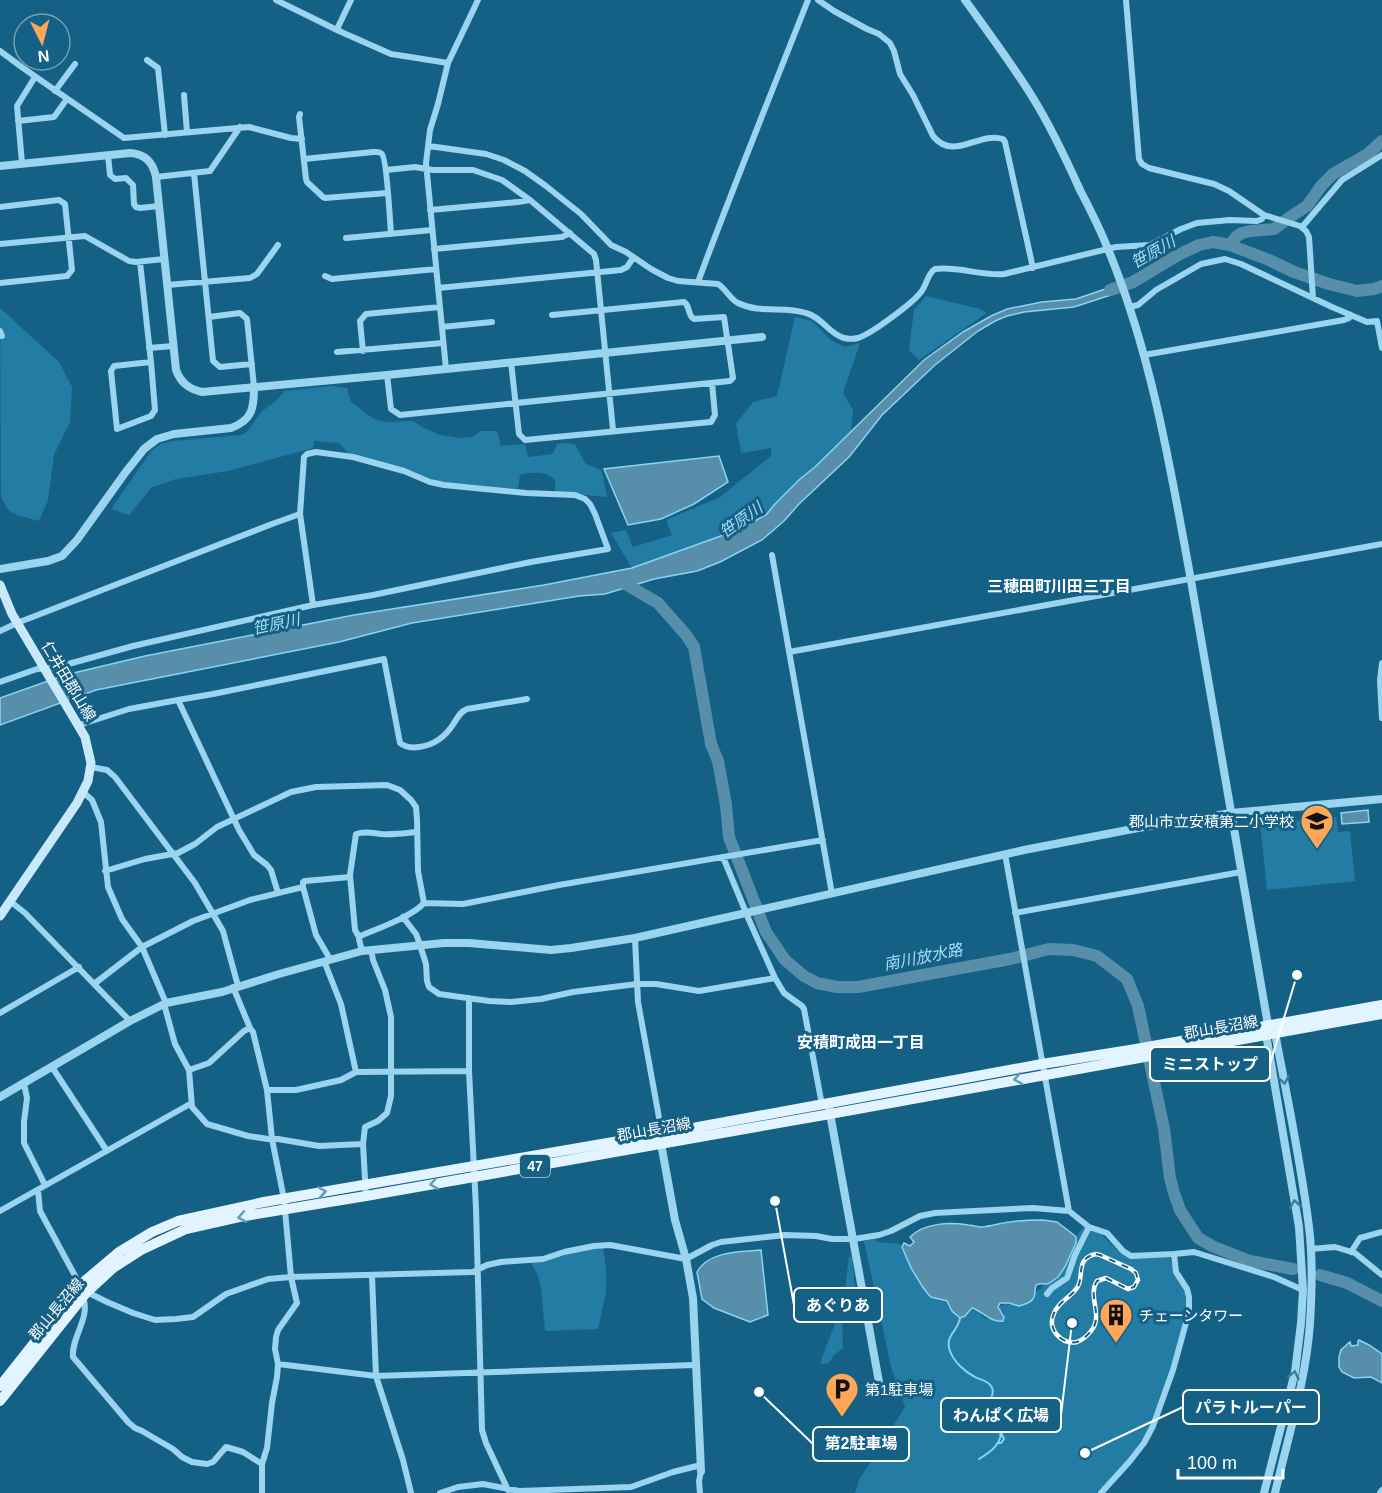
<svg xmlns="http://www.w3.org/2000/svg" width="1382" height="1493" font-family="Helvetica,'Noto Sans JP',sans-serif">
<rect width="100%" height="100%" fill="#156186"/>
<path fill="#237ca4" d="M926 296 980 309 987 313 919 360 909 350 914 310Z
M0 308 59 362 72 387 70 422 54 455 48 500 39 521 20 516 9 511 1 497Z
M795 317 812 321 831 340 840 345 845 347 860 343 843 393 853 410 851 433 815 467 800 479 774 505 767 514 743 528 632 568 611 533 626 530 633 547 672 535 666 520 720 497 771 456V448L741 453 736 424 753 402 777 396Z
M332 386 347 388 351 402 374 419 386 422 413 421 422 427 440 435 461 438 472 437 481 431H497L501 446 525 444 528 457 553 454 557 444 563 443 575 444 585 463 602 471 607 497 555 492V480C546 471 531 472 520 475L518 489 440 482 408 470 348 453 339 443 314 441 313 448 228 471 176 479 151 488 129 515 111 509 152 450 161 444 172 441 241 435 246 433 262 411 275 402 285 391Z
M1336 817 1338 832 1350 831 1355 881 1267 890 1260 824Z
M1083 1227 1101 1234 1117 1250 1170 1258 1175 1275 1186 1291 1187 1314 1173 1366 1151 1427 1140 1445 1123 1466 1099 1493H855L859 1480 905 1407 891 1367 864 1241 874 1239 878 1242 900 1244 931 1294 940 1301 946 1302C952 1310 957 1313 967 1315L972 1310 978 1312 984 1318 999 1320 1004 1313 1000 1309V1306L1006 1304 1010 1305 1012 1301 1041 1289Z
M603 1247 606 1270V1293L598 1329 545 1331 541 1288 538 1276 530 1261Z
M849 1257H852L855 1286 851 1297 844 1304 842 1318 843 1348 834 1355 829 1363 822 1364 820 1363 834 1326 837 1308 845 1289Z"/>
<path fill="#578faa" stroke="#8cd3f1" stroke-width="1.5" d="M1117 285 1120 292 1074 307 1024 312 1007 316 995 321 978 331 935 365 882 415 849 457 799 504 784 521 762 540 720 562 697 571 654 579 605 594 579 596 412 623 339 642 96 690 0 725V698L65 675 145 656 354 615 544 585 632 568 743 528 767 514 774 505 800 479 815 467 924 360 963 332 991 316 1007 309 1042 302 1076 299Z
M719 456 728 482 694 504 661 519 628 525 604 469Z
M1368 810 1369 822 1342 824 1341 813Z
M1043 1220 1057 1222 1074 1235 1076 1237V1243L1065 1267 1058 1277 1048 1284C1028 1282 1039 1290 1033 1299 1030 1303 1023 1305 1019 1306L1009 1303H1000L998 1307 1004 1317 1003 1321C991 1323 982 1311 972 1308L965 1316 960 1318 952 1311 947 1301 931 1297 928 1294 922 1286 911 1268 902 1247 904 1243 910 1246 914 1242 910 1237C924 1223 949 1222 968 1225 973 1225 976 1227 982 1227 991 1226 1001 1223 1010 1222 1021 1220 1032 1220 1043 1220Z
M761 1250 768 1315 750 1322 714 1308 702 1299 697 1272C708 1251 740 1252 761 1250Z
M1359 1340 1369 1345 1382 1354V1383L1371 1377 1354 1378 1342 1372 1339 1367V1357L1341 1350 1350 1342 1351 1346 1358 1345V1341Z"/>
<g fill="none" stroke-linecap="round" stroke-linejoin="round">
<path stroke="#8cd3f1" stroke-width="2" d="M960 1318C959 1330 944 1336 950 1351 954 1362 965 1372 975 1377 980 1380 987 1380 991 1386 996 1393 989 1399 989 1407 988 1417 995 1420 999 1427 1006 1442 989 1453 979 1459
M998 1443H1001L1004 1439 1001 1433"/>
<path stroke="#578faa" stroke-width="12" d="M1230 245 1237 236 1242 233 1250 231 1274 229 1290 217 1307 206 1322 185 1333 174 1368 154 1382 141
M1110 290 1133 282 1178 255 1199 245 1213 242 1230 245 1269 260 1294 272 1329 284 1357 291 1374 289 1382 286
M617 579 658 603 687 636 694 647 711 744 718 761 726 805 729 837 766 932 785 960 804 976 817 983 837 987H858L1010 959 1049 949 1073 950 1097 956 1127 979 1138 1006 1164 1129 1170 1178 1174 1193 1180 1210 1198 1238 1214 1247 1250 1261 1293 1269
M1320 1275 1347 1283 1382 1301"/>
<path stroke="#9ad4ee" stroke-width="6" d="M276 0 339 31 338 27 351 0
M818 0 834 11 867 29 879 34 890 43 894 51 900 74 913 95 933 136C954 162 979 131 1003 139L1005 142 1033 268
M1126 0 1139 159 1142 164 1149 168 1214 184 1229 191 1264 215 1300 226 1306 231 1309 237 1313 298
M339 31 391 54 448 63
M0 51 23 68 124 138 249 127 291 138 302 139
M147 60 158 68 165 135
M55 91 75 64
M184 95 187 132
M300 114 299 117 306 179 307 182 323 197 325 198 387 193
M18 121 54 117 67 99
M429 146 486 154 504 160 525 171 546 186 581 214 611 245 626 252 651 269 668 278 678 281 718 284C726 289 730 299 738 303 760 314 784 306 806 313 822 317 829 334 844 338 848 339 854 339 858 338 871 334 913 303 921 292 927 285 927 274 935 269 958 266 981 276 1004 274L1116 247 1150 245 1181 229 1197 223 1230 220 1257 221 1262 219 1264 215
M108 155 110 175 115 179 126 178 133 185 134 204 136 207 140 208 159 206
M304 159 373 152C376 152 379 151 382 154 387 159 390 222 391 234
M22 163 17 106 35 77
M386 170 415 167 433 170H473L502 180 530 200 594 254 596 260 613 430
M194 173 213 361 220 367 252 364
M156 177 210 171 240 127
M0 207 59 200 65 204 72 270 67 276 0 283
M430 210 518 202 530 200
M1302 227 1342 180 1382 155
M346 238 432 230
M0 244 85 236 129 261 136 262 164 259
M434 249 562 237 570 233
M140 262 151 362 114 366 111 371 117 429 151 416 155 410 151 362
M325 276 332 279 436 269
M698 282C733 187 771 94 808 0
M167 285 250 278 257 274 278 245
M438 288 621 270 627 267 633 258
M1129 307 1138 305 1156 290 1201 264 1225 259 1241 264 1332 307 1367 322 1377 321 1382 348
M209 317 240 313 247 319 254 387
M442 327 492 322
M0 331 2 336
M149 348 173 346
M363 351 360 321 366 314 440 307
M337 352 443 343
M1144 355 1344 320 1349 318 1351 315
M511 362 519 434 525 440 711 422 715 415 712 383
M446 369 426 163 430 130 438 104 448 63 478 0
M387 375 391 409 400 415 730 381 733 378 724 317 694 319C687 315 691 307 684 302L552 315
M772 555 832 894
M0 631 17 623 272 524 300 514
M789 652 1382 544
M1382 663 1380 680 1382 718
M0 682 37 669 54 668 133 646 313 605 373 595 531 562 608 549 595 514 590 504 585 499 575 495 526 493 444 485 430 482 404 471 353 457 316 452 307 454 304 457 300 514 313 605
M178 700 213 694 384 659 400 743C406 748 412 748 419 747 435 745 446 736 454 723 458 717 460 712 467 709L527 699
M79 725 129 709 178 700 239 830 254 855 267 865 271 870 278 893
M91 767 107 770 115 777 195 883 223 931 238 986
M83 792 92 800 101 822 108 887 122 919 142 947 166 1003
M1005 854 1069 1211
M723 857 749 920 775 978 784 993 802 1006 804 1009 822 1105
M105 871 145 859 178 853 195 844 217 827 291 792 316 787 387 785 400 790 411 800 416 807 417 820 418 871 424 903
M303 887 316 935 330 959
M11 902 25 913 130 1021
M1015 913 1241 872
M403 917 416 934 418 939 426 964 427 981 429 987 439 994 489 1001 511 1002 541 999 573 992 637 984H656L699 991 775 978
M359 937 355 930 350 875 356 834C365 831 372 833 381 834 393 835 406 833 417 832
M635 938 638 1002 662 1134
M362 951 359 939 360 936C377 929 413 916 424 903L463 904 559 885 823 840
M324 961 341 1004 356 1072
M94 984 142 947 193 921 250 900 303 887V882L305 881 350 877
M233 987 250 1028 253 1032 267 1090 272 1139 284 1199 291 1277 297 1303 278 1330 276 1337 275 1349 278 1364 277 1377 272 1403 267 1448 262 1464V1493
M469 998V1071L476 1208 482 1430 486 1443 508 1490
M164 1004 175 1044 189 1070 192 1107 207 1124 248 1136 268 1139H278L319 1146 363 1144 365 1127 378 1121 387 1113 391 1096V1017L385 990 373 960 371 949
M0 1013 79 967
M52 1067 107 1151
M189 1070 209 1063 244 1031 250 1028
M24 1084 27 1098 24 1122V1143L45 1185
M267 1090H296L341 1080 356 1072 469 1071
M363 1144 366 1196
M38 1190 40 1211 80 1285 87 1292 107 1302 133 1313 155 1320 176 1319 193 1317 226 1294 268 1279 291 1277 473 1272 487 1265 501 1262 543 1259 564 1252 594 1246 610 1245 686 1259 712 1245 721 1242 785 1235 816 1236 832 1239H854L879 1235 891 1231 920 1216 935 1213 1033 1208 1069 1211 1089 1227 1107 1233 1123 1251 1131 1256 1174 1254
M0 1211 190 1104
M1310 1249 1335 1247 1355 1253 1382 1275
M1351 1252 1360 1238 1382 1232
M372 1276 376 1376 403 1460 411 1493
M1047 1294 1052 1288 1067 1278 1075 1255 1089 1227
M83 1297C91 1318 71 1337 73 1357L128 1422 135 1428 142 1431 173 1449 182 1457 192 1462 207 1464 213 1462 226 1447 243 1452 262 1464
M278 1364 376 1376 695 1365
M440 1493 458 1487 483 1484 519 1491 631 1487 673 1472 701 1465
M700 1493 699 1481 701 1471
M1101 1493 1130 1461 1144 1443 1153 1426 1173 1370 1189 1312V1297L1187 1289 1176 1272 1174 1254 1194 1252 1274 1277 1303 1290
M1380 1493 1382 1490"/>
<path stroke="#9ad4ee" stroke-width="8" d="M965 0C988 32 1012 64 1033 98 1051 127 1066 159 1080 190 1090 209 1100 229 1108 249 1151 353 1170 465 1190 575 1217 725 1241 875 1268 1025L1266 1034 1299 1227 1303 1290 1301 1323 1295 1372 1264 1493
M0 166 130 153C145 154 153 162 156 177L176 370C181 383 189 389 202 392L387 375 762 337
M0 569 48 561 62 556 77 540 125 473 144 449 157 439 174 434 231 428C253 420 254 407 254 387
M1272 1030 1275 1033C1287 1097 1301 1162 1309 1227 1313 1258 1312 1291 1310 1323 1306 1381 1288 1437 1275 1493
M0 1097 130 1021 166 1003 222 992 279 974 362 951 444 943H469L551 950 571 948 635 938 1024 850 1138 828 1231 813 1382 799
M829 1108 879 1382
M660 1138 675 1220 686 1259 693 1298 701 1471"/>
<path stroke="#c7e9fa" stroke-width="9" d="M0 585 12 614 85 737 91 763 88 781 77 803 0 916"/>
<path stroke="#e1f4ff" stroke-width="10" d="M0 1386 80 1285 119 1252 152 1232 178 1221 264 1202 660 1134 1042 1064 1136 1049 1382 1005
M0 1401 87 1292 113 1268 141 1250 186 1229 239 1217 366 1196 830 1114 1382 1014"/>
<g stroke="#fff" stroke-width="4.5">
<path id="rail" d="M1096 1254 1100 1255 1131 1269 1136 1273 1138 1280 1134 1287 1128 1289 1106 1278 1097 1281C1087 1296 1104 1316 1091 1331 1088 1335 1082 1340 1077 1342 1062 1345 1048 1330 1053 1316 1057 1301 1075 1296 1079 1284 1083 1272 1077 1258 1096 1254Z"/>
</g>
<use href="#rail" stroke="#156186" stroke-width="2" stroke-dasharray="7" stroke-linecap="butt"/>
</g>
<defs><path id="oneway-chevron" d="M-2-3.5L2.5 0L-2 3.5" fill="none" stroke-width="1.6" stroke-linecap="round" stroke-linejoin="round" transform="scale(1.5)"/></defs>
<g stroke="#679cb6">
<use href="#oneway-chevron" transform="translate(1018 1079) rotate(170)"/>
<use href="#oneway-chevron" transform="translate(434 1184) rotate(170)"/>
<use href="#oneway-chevron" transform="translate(322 1192) rotate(-9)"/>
<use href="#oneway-chevron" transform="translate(242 1217) rotate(170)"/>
</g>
<g stroke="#367ea0">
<use href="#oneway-chevron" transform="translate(1284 1080) rotate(80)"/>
<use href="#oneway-chevron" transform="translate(1295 1204) rotate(-99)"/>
<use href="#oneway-chevron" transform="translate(1294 1375) rotate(-78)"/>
</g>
<defs>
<g id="school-pin" transform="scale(1.725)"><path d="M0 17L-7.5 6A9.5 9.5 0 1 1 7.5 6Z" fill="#ffa657" stroke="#156186"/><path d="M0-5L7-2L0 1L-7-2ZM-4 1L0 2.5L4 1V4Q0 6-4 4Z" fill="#111"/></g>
<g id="building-pin" transform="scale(1.725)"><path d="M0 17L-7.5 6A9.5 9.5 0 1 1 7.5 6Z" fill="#ffa657" stroke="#156186"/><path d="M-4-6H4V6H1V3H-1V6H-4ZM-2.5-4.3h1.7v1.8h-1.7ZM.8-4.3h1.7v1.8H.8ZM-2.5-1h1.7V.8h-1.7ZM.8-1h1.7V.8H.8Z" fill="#111"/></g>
<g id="parking-pin" transform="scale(1.725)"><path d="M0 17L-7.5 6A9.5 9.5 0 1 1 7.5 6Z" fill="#ffa657" stroke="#156186"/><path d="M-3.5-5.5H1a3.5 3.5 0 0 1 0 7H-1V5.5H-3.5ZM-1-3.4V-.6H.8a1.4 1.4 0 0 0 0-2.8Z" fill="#111"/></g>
</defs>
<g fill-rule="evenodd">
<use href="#school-pin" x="1317" y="821"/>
<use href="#building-pin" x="1116" y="1315"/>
<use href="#parking-pin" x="842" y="1389"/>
</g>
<g text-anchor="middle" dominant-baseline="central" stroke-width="6" stroke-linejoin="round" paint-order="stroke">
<rect fill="#156186" stroke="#b9d0db" stroke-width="1.5" x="520" y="1155" width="30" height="22" rx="4.5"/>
<g font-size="14" font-weight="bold" fill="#fff">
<text x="535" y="1166">47</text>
</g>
<g font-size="15" fill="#fff" stroke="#156186">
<text transform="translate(69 681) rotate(59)">仁井田郡山線</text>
<text transform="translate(1221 1027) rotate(-10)">郡山長沼線</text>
<text transform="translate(654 1129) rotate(-10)">郡山長沼線</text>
<text transform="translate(56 1309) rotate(-50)">郡山長沼線</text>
</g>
<g font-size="15" fill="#fff" stroke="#156186" text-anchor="start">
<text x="1294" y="821" text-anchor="end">郡山市立安積第二小学校</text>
<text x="1139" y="1315">チェーンタワー</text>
<text x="865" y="1389">第1駐車場</text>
</g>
<g font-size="16" font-style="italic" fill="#a5ddf6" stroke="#156186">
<text transform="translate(1153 252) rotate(-30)">笹原川</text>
<text transform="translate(741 520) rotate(-36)">笹原川</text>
<text transform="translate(276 624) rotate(-12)">笹原川</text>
<text transform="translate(923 957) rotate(-11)">南川放水路</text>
</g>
<g font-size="16" font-weight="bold" fill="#fff" stroke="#156186">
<text x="1059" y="586">三穂田町川田三丁目</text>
<text x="861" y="1042">安積町成田一丁目</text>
</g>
</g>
<path fill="none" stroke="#fff" stroke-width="2" d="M1297 975L1270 1064M775 1201L794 1305M1085 1453L1183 1407M1072 1323L1061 1415M759 1392L813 1444"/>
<g fill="#fff" stroke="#156186" stroke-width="2">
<circle cx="1297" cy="975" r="6"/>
<circle cx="775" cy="1201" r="6"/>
<circle cx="1085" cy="1453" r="6"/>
<circle cx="1072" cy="1323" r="6"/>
<circle cx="759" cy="1392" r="6"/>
</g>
<g fill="#156186" stroke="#fff" stroke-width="2">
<rect x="1150" y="1047" width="120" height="34" rx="6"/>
<rect x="794" y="1288" width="88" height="34" rx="6"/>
<rect x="1183" y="1390" width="136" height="34" rx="6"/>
<rect x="941" y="1398" width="120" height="34" rx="6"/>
<rect x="813" y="1427" width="96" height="34" rx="6"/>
</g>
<g font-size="16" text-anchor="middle" font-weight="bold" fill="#fff">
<text x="1210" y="1070">ミニストップ</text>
<text x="838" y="1311">あぐりあ</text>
<text x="1251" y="1413">パラトルーパー</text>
<text x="1001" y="1421">わんぱく広場</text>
<text x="861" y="1449">第2駐車場</text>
</g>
<g transform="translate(42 42) rotate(174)"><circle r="28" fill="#156186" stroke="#73a0b6" stroke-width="1.5"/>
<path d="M0-4.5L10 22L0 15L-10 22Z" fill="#ffa657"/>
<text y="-9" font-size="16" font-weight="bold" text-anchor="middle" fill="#ffffff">N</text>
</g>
<path d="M1178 1469v9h105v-9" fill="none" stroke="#ffffff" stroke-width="3"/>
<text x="1187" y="1469" font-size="18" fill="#ffffff" stroke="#156186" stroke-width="4.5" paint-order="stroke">100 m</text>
</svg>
